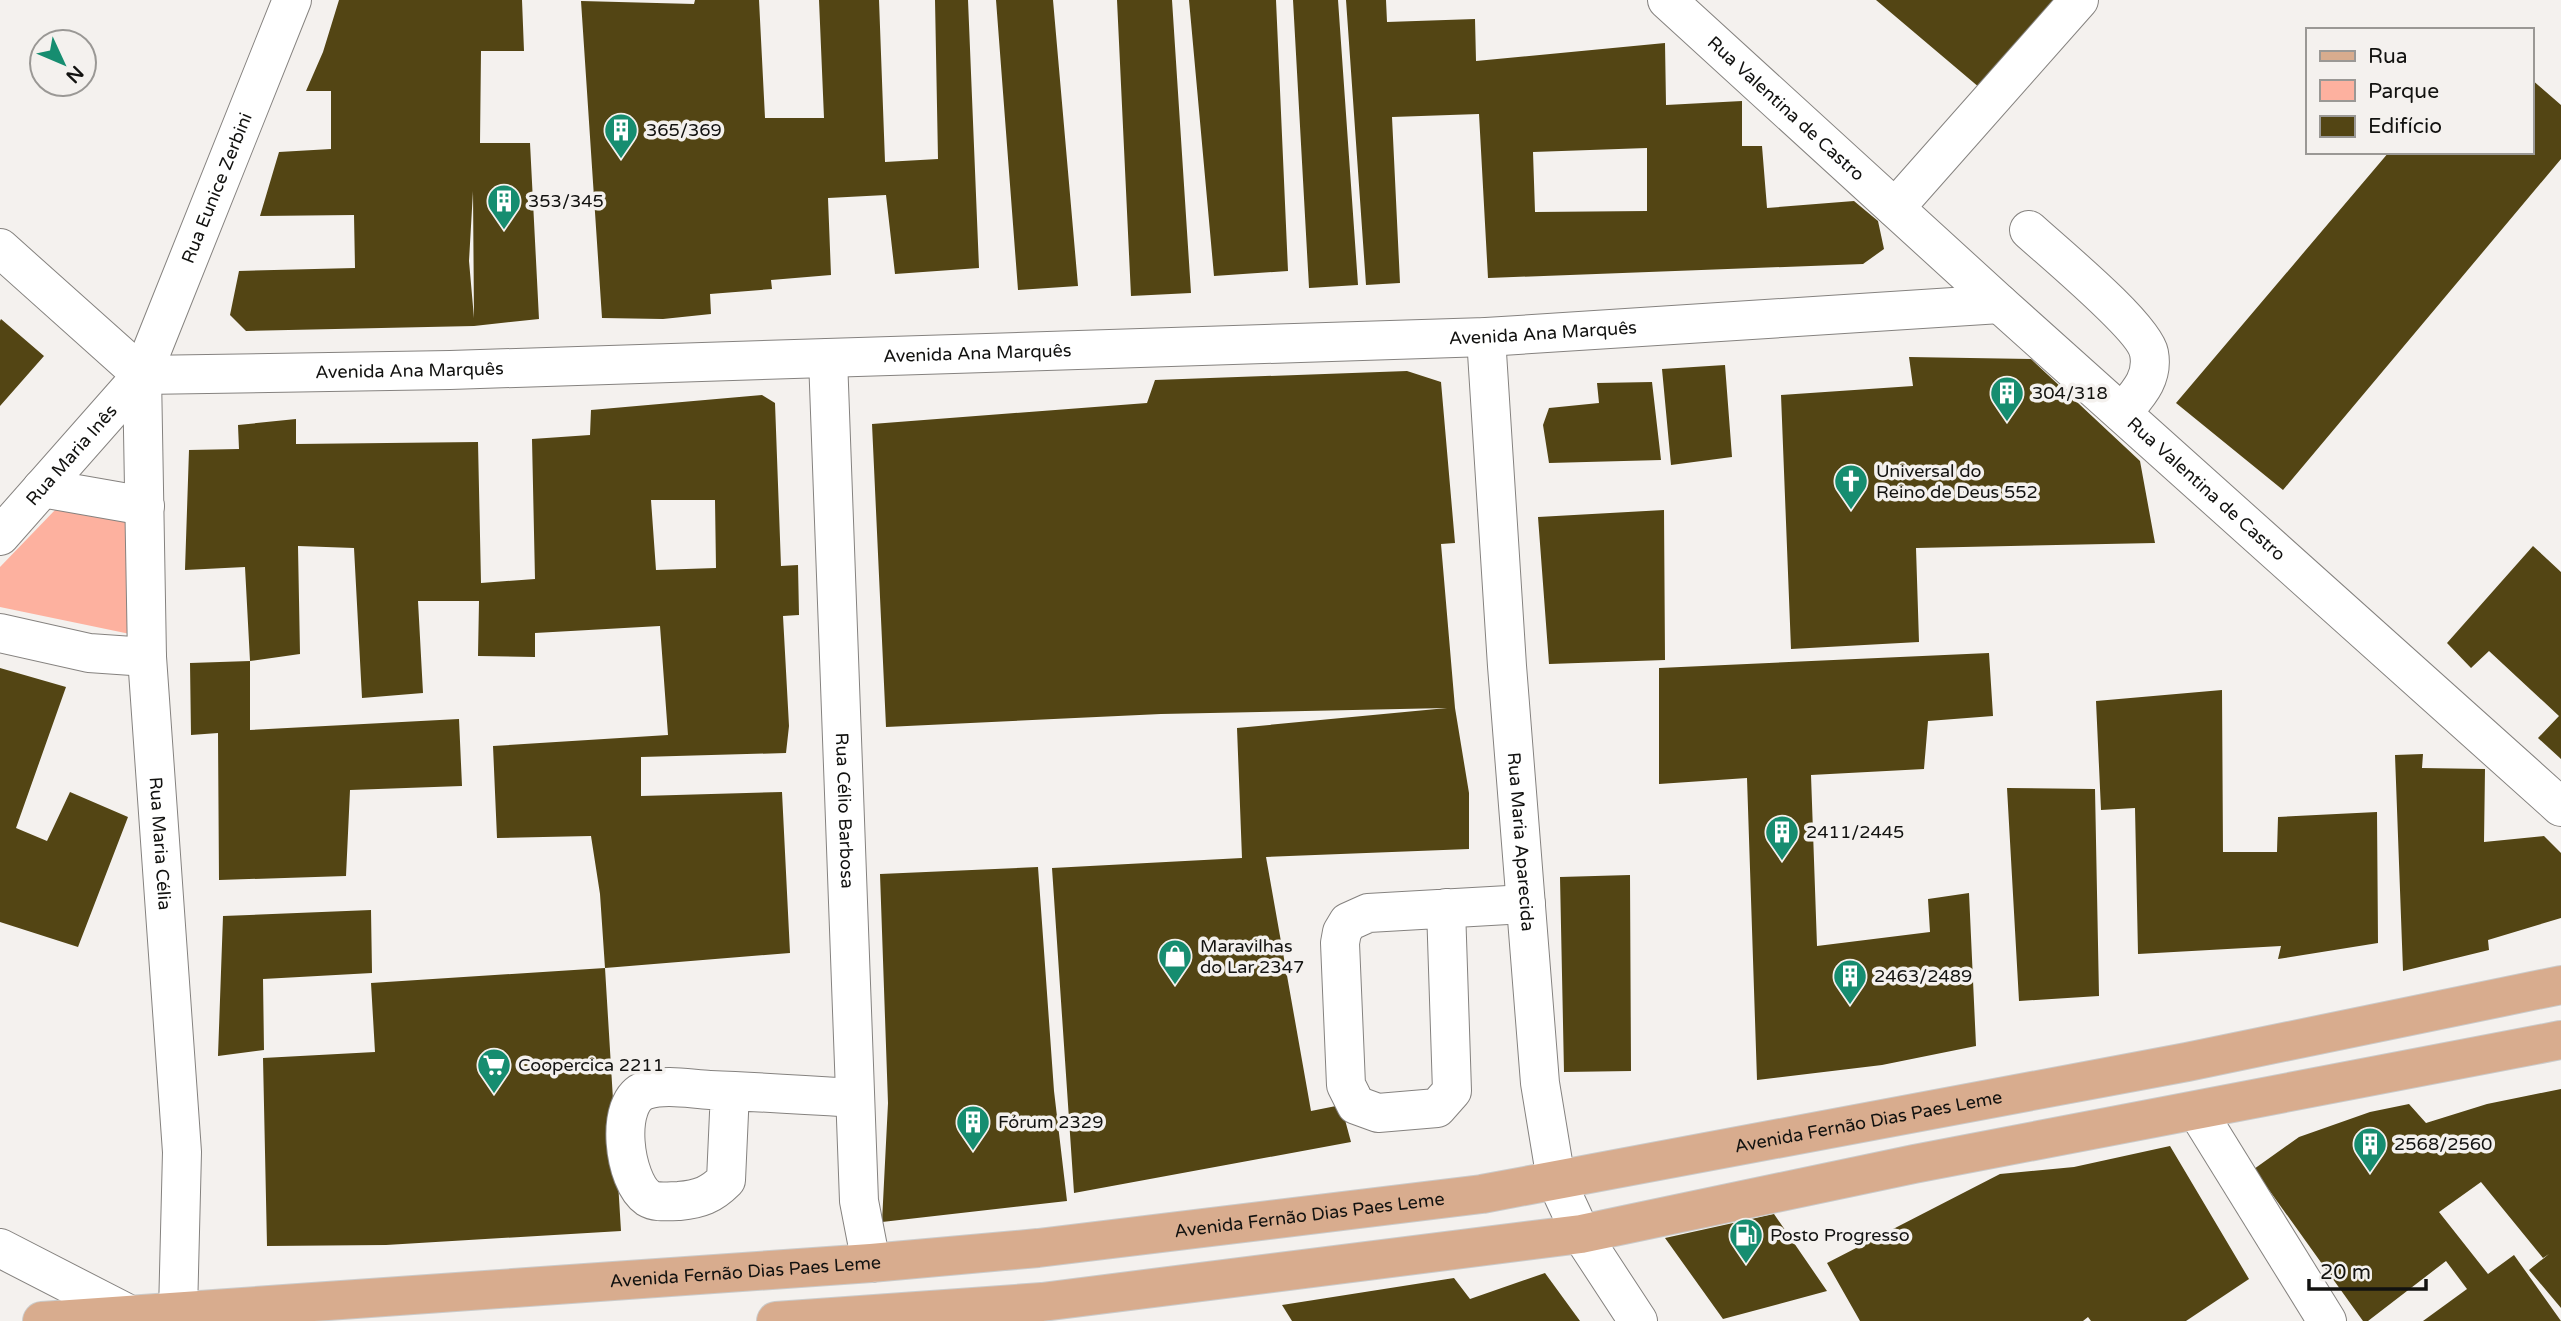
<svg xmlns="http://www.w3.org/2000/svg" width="2561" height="1321" font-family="'Varela Round',sans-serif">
<rect width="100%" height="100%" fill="#f4f1ee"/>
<path fill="#fdb19f" d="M56 509 129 521 130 634 0 607V567Z"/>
<path fill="#534514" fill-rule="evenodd" d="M339 0H522L524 51H481L480 143H530L539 319 474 326 246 331 230 315 239 271 355 268 354 215 260 216 279 152 331 149V91H306L323 52ZM473 191 474 318 469 261Z
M695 0H759L765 118H824L819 0H879L885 162 938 159 935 0H968L979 268 895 274 886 195 828 198 831 275 771 280 772 289 710 294 711 314 663 319 602 318 581 1 694 4Z
M996 0H1053L1078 286 1018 290Z
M1117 0H1172L1191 293 1131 296Z
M1189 0H1276L1288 271 1214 276Z
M1293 0H1338L1358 285 1309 288Z
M1346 0H1386L1387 22 1475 19 1476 61 1665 43 1666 105 1742 101V146H1762L1767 208 1854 201 1878 221 1884 249 1863 264 1488 278 1479 114 1392 117 1400 283 1366 285ZM1647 148V211L1535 212 1533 152Z
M1876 0H2058L1980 88Z
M2531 79 2561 105V159L2283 490 2176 403 2389 152H2531Z
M1 319 44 356 0 406V321Z
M1909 357 2031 359 2140 461 2155 543 1916 548 1919 642 1791 649 1781 395 1913 386Z
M1725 365 1732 457 1671 465 1662 369Z
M1407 371 1441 382 1455 543 1441 544 1455 708 1469 793V849L1266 857 1311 1111 1341 1105 1351 1142 1074 1193 1052 868 1242 858 1237 728 1447 708 1161 714 886 727 872 424 1147 403 1155 380Z
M1652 382 1661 460 1549 463 1543 425 1549 408 1599 403 1597 383Z
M762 395 775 403 781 566 798 565 799 615 783 616 789 726 786 753 641 757V796L782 792 790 953 605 968 600 894 591 836 497 838 493 746 668 735 660 626 535 633V657L478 656 479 601H418L423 693 362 698 354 548 298 546 300 654 250 661 245 567 185 570 189 450 239 449 238 425 296 419V444L478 442 481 583 535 579 532 439 590 435 591 410ZM651 500H715L716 568 656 570Z
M1664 510 1665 660 1549 664 1538 517Z
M2533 546 2561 572V759L2538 738 2559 716 2489 651 2471 668 2447 643Z
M1989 653 1993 716 1928 721 1924 769 1811 775 1817 946 1930 932 1928 899 1969 893 1976 1046 1882 1065 1757 1080 1747 778 1659 784V668Z
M250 661V730L459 719 462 786 350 790 346 876 219 880 218 733 191 735 190 663Z
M0 668 66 687 16 828 47 841 70 792 128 817 78 947 0 922Z
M2222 690 2223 852H2277L2278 817 2377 812 2378 943 2278 959 2281 946 2138 954 2135 808 2101 810 2096 701Z
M2423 754 2422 768 2485 769 2484 842 2544 836 2561 853V918L2488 940 2489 950 2403 971 2395 755Z
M2007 788 2095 789 2099 996 2019 1001Z
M1038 867 1054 1091 1067 1201 882 1222 888 1103 880 874Z
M1630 875 1631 1071 1564 1072 1560 877Z
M371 910 372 973 263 979 264 1050 218 1056 223 916Z
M605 968 621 1231 386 1245 267 1246 263 1058 375 1052 371 983Z
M2561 1089V1308L2529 1270 2549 1254 2543 1258 2481 1182 2439 1212 2488 1274 2514 1255 2561 1321H2423L2467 1289 2446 1261 2368 1321H2363L2254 1169 2299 1137 2370 1112 2409 1104 2426 1123 2487 1104Z
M2170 1146 2249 1279 2186 1321H2091L2088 1317 2083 1321H1860L1827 1263 2000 1174 2074 1167Z
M1774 1214 1827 1291 1723 1319 1665 1238Z
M1545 1273 1580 1321H1292L1282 1305 1454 1278 1470 1299Z"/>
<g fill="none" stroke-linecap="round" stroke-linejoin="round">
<g stroke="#85827f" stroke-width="40">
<g id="minor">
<path id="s1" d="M1667 0 2000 304 2561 807"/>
<path d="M1895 208 2079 0"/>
<path d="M2029 230C2053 252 2144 327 2149 353 2154 379 2137 395 2122 413"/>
<path id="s2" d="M0 248 142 375 450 370 1486 337 2000 304"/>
<path id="s3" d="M1486 337 1507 666 1540 1083 1556 1180 1581 1234 1638 1321"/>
<path id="s4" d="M828 358 859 1201 871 1263"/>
<path id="s5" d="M142 375 147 657 182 1152 178 1312"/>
<path d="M42 488 145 506"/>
<path id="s6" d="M0 536 142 375 292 0"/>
<path d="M0 633 89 653 147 657"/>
<path d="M1446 908 1452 1091 1437 1108 1378 1113 1356 1105 1346 1085 1340 943 1342 932 1348 922 1368 913 1526 904"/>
<path d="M730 1091 726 1180C711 1195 700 1199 679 1201 669 1201 656 1203 648 1198 624 1182 613 1101 646 1090 666 1084 690 1089 710 1090 758 1092 807 1095 855 1098"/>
<path d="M2197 1111 2327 1321"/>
<path d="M0 1248 142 1321"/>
</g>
</g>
<g stroke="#cbcbca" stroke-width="40">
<g id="major">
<path id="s7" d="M42 1321 871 1263 1038 1248 1482 1194 2187 1062 2561 985"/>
<path d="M776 1321 1042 1302 1581 1234 1914 1164 2561 1040"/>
</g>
</g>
<use href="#minor" stroke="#fff" stroke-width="38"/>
<use href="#major" stroke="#d8ac8e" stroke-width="38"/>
</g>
<defs>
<g id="building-pin" transform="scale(1.75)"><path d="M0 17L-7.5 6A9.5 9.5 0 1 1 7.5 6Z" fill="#168d70" stroke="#f4f1ee"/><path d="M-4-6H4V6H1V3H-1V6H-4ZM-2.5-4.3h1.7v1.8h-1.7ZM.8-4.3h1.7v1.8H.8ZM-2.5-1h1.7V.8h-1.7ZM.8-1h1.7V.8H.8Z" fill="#fff"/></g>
<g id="church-pin" transform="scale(1.75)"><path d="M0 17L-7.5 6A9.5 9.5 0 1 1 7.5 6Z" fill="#168d70" stroke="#f4f1ee"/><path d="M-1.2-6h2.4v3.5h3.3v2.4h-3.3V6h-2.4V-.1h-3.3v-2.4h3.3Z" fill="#fff"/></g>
<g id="shop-pin" transform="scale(1.75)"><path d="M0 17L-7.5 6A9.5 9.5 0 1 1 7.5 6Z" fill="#168d70" stroke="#f4f1ee"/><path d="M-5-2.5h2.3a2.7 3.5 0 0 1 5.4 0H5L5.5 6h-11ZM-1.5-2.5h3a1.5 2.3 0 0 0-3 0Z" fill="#fff"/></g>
<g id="supermarket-pin" transform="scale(1.75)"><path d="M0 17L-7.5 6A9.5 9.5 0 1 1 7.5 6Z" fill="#168d70" stroke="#f4f1ee"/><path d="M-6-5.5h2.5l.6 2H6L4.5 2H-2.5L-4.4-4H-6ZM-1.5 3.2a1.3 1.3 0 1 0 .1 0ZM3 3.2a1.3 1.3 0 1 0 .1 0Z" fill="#fff"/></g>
<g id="fuel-pin" transform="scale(1.75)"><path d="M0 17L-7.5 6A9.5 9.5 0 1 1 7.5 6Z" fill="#168d70" stroke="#f4f1ee"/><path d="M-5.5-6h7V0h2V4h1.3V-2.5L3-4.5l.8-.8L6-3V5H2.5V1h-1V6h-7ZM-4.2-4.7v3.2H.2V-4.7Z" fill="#fff"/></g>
</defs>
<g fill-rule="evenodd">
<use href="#building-pin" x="621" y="130"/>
<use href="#building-pin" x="504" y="201"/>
<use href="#building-pin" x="2007" y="393"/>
<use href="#church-pin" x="1851" y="481"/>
<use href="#building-pin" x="1782" y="832"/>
<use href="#shop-pin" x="1175" y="956"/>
<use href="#building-pin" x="1850" y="976"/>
<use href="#supermarket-pin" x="494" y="1065"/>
<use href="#building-pin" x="973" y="1122"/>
<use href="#building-pin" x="2370" y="1144"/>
<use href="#fuel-pin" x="1746" y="1235"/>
</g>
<g text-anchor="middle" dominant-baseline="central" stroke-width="7" stroke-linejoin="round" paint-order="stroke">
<g font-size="18" fill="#121210" stroke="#f4f1ee">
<text stroke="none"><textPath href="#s1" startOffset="161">Rua Valentina de Castro</textPath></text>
<text stroke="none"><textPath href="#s6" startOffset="416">Rua Eunice Zerbini</textPath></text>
<text stroke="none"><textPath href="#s2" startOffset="1592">Avenida Ana Marquês</textPath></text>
<text stroke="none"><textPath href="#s2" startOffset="1026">Avenida Ana Marquês</textPath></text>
<text stroke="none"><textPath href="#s2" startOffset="458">Avenida Ana Marquês</textPath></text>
<text stroke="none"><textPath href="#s6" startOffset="108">Rua Maria Inês</textPath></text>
<text stroke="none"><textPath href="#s1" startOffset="728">Rua Valentina de Castro</textPath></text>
<text stroke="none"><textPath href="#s4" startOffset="453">Rua Célio Barbosa</textPath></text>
<text stroke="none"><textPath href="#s3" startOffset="506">Rua Maria Aparecida</textPath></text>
<text stroke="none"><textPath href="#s5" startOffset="469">Rua Maria Célia</textPath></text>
<text stroke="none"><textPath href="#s7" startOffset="1839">Avenida Fernão Dias Paes Leme</textPath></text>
<text stroke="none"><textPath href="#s7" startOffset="1272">Avenida Fernão Dias Paes Leme</textPath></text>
<text stroke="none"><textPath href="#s7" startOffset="705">Avenida Fernão Dias Paes Leme</textPath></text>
</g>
<g font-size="18" fill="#121210" stroke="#f4f1ee" text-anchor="start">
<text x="646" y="130">365/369</text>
<text x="528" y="201">353/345</text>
<text x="2032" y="393">304/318</text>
<text x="1876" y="471">Universal do<tspan x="1876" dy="21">Reino de Deus 552</tspan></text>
<text x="1806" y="832">2411/2445</text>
<text x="1200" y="946">Maravilhas<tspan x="1200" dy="21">do Lar 2347</tspan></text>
<text x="1874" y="976">2463/2489</text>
<text x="518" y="1065">Coopercica 2211</text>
<text x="998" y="1122">Fórum 2329</text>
<text x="2394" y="1144">2568/2560</text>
<text x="1770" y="1235">Posto Progresso</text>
</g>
</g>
<rect x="2306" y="28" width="228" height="126" fill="#f4f1ee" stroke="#9a9895" stroke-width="2"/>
<rect x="2320" y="51" width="35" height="10" fill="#d8ac8e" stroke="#9a9895" stroke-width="2"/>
<text x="2368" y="63" font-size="21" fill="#121210">Rua</text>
<rect x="2320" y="80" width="35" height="21" fill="#fdb19f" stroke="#9a9895" stroke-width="2"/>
<text x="2368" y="98" font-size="21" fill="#121210">Parque</text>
<rect x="2320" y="116" width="35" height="21" fill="#534514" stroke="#9a9895" stroke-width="2"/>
<text x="2368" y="133" font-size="21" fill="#121210">Edifício</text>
<g transform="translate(63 63) rotate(134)"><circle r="33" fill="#f4f1ee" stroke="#9a9895" stroke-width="2"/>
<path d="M0-5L12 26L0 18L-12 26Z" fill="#168d70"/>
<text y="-10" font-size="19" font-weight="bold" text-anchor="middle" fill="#121210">N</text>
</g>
<path d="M2309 1279v10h117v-10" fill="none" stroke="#121210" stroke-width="3.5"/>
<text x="2320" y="1279" font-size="21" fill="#121210" stroke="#f4f1ee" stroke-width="5" paint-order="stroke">20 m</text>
</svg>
